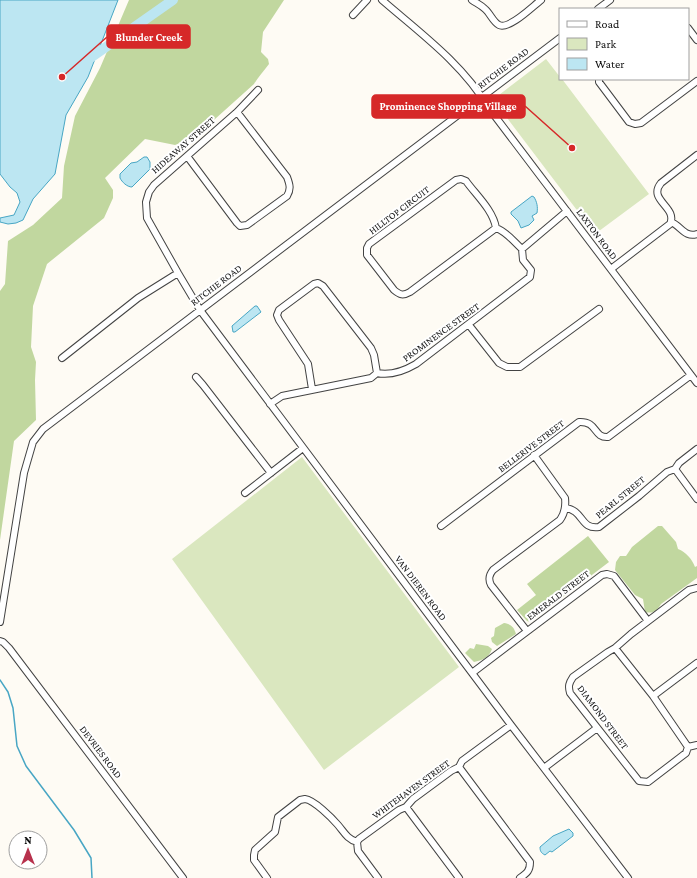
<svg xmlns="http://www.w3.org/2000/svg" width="697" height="878" font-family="'Crimson Pro',serif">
<rect width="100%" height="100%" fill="#fefbf4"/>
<path fill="#dae7bf" d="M546 59 560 77V79H562L649 194 595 234 495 102V98Z
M302 457 459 667 324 770 172 559Z"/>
<path fill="#c1d79f" d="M129 0H284L263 32 261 52 268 59 269 64C264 71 258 77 254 84L195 137 175 145 145 139 105 178 113 190V198L104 218 47 264 33 306 31 347 36 362 35 380 36 420 14 441 0 540V291L5 284 8 241 33 225 62 198 64 166 75 116 100 68Z
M658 526H662L676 542 678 549C686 552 692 559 695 567L697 566V578L661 604C657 611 653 614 645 612L643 599 635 595 615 570 616 562 620 556H626L632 547Z
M588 536 609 562 530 622 527 621 517 610 536 595 527 584Z
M504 623C511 624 514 627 516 634L497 646 492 642 491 638 494 636 495 628Z
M476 644 488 646 492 649C489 658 482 660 474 662L465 653 470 648 474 649Z"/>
<path fill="#bce6f2" stroke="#48a6c4" d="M0 0H118L88 77 66 115 55 174 33 199 23 220 16 223 8 224 0 222V218L14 215 20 202 17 193 10 187 0 174Z
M144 157H147L150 162V169L132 187C127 187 122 182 120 178V174L131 163 137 162Z
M532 196 534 197C537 202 538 207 537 213L532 216 534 220 529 225 521 228 518 221 511 214V212Z
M255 306H257L261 312 235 332H233L232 326Z
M569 829 573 833V836L552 852 550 851 545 855C541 853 540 851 540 847L553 836Z"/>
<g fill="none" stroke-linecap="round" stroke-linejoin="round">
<path stroke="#48a6c4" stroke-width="1.5" d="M0 680 8 692 13 708 17 746 26 766 74 830 91 858 92 878"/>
<path stroke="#bce6f2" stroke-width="10" d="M86 61 173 0"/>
<g stroke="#434343" stroke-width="8">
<path id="minor" d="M382 0C419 32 463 64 488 107L697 383
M472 0C476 3 481 5 485 9 490 13 493 22 499 25 509 30 533 6 541 0
M598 9 610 0
M353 15 367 0
M688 28 697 40
M599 79V82L629 122 635 124 641 123 697 81
M258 90 237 112 154 185 149 192 146 202 147 218 178 273 200 310 511 725 628 878
M187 156 237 223 240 226 247 225 287 196C291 189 290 185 287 177L237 112
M671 222C681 226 685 238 697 234
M496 228 410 292C403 296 400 295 394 290L367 255V248L369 244 456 180 461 179 466 181C476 195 493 210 496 228 507 232 513 241 522 249
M611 269 670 224C678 207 647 200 661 183L697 155
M469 325 499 363 507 367H520L599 309
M62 358 138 298 178 273
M196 377 203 385 271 473
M312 389 308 364 279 320 277 315 279 310 314 284 318 283 323 286 371 348 374 355 377 373
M270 404 282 396 371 378 377 373C391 376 404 371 416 364L530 277 531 270 523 260 522 249 567 211
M675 469 697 499
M245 493 303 448
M565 508C584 510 580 530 599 527L639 496 667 472 675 469 679 463 697 449
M441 526 579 422C598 421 593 438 608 437L691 375
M0 622 24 473 33 442 43 429 560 38
M527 631 491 585C488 579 489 575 493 570L560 520C565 513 566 507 565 498L534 455
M0 641 3 642 9 648 183 878
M615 648 653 696 688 747
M472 673 602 575 607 574 614 576 648 621
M653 696 697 663
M688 747 686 753 648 782 639 781 570 693C568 686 569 683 573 677L608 652 615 648 631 634 689 590 697 588
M688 747 697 745
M459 767 530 862C530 871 527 873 520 878
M544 768 597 728
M406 807 459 878
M267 878 254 860V855L255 850 275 832 278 817 300 800 305 799C314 800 332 818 338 825 344 832 347 839 357 842
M378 878 358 851 357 842 359 839 399 810 406 807 413 799 451 771 459 767 462 761 511 725"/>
</g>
<use href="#minor" stroke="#fff" stroke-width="6"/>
</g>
<g text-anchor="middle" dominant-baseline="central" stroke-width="4" stroke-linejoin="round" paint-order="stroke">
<g font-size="10" fill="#101010" stroke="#fff">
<text transform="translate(503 68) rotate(-37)">RITCHIE ROAD</text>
<text transform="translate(183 145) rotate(-41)">HIDEAWAY STREET</text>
<text transform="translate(399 210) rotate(-37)">HILLTOP CIRCUIT</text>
<text transform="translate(597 234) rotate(53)">LAXTON ROAD</text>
<text transform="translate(216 285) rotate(-37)">RITCHIE ROAD</text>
<text transform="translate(441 332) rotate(-36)">PROMINENCE STREET</text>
<text transform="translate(531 446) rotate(-37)">BELLERIVE STREET</text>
<text transform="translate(620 497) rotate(-39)">PEARL STREET</text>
<text transform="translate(421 588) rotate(53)">VAN DIEREN ROAD</text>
<text transform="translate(558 595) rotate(-37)">EMERALD STREET</text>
<text transform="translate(603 717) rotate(53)">DIAMOND STREET</text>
<text transform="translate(101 752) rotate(53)">DEVRIES ROAD</text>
<text transform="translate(411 789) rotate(-36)">WHITEHAVEN STREET</text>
</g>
</g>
<path fill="none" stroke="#d62828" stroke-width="1.5" d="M62 77L107 37M572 148L525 106"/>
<g fill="#d62828" stroke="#fff" stroke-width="1.5">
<circle cx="62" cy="77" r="4"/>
<circle cx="572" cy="148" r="4"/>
</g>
<g fill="#d62828" stroke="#d62828" stroke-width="1.5">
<rect x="107" y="25" width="83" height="23" rx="4"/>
<rect x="372" y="95" width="153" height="23" rx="4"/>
</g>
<g font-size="11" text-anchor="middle" font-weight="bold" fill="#fff">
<text x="149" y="41">Blunder Creek</text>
<text x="448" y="110">Prominence Shopping Village</text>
</g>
<rect x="559" y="8" width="130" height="72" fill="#ffffff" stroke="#9f9f9f"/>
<rect x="567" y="21" width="20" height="6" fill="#ffffff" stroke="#9f9f9f"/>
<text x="595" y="28" font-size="12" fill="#101010">Road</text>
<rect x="567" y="38" width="20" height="12" fill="#dae7bf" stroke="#9f9f9f"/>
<text x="595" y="48" font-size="12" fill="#101010">Park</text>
<rect x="567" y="58" width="20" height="12" fill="#bce6f2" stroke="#9f9f9f"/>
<text x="595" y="68" font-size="12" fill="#101010">Water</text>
<g transform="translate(28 850)"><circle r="19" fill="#ffffff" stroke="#9f9f9f"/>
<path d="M0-3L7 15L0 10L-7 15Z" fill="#b7314c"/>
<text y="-6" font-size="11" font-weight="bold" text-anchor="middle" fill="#101010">N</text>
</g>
</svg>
